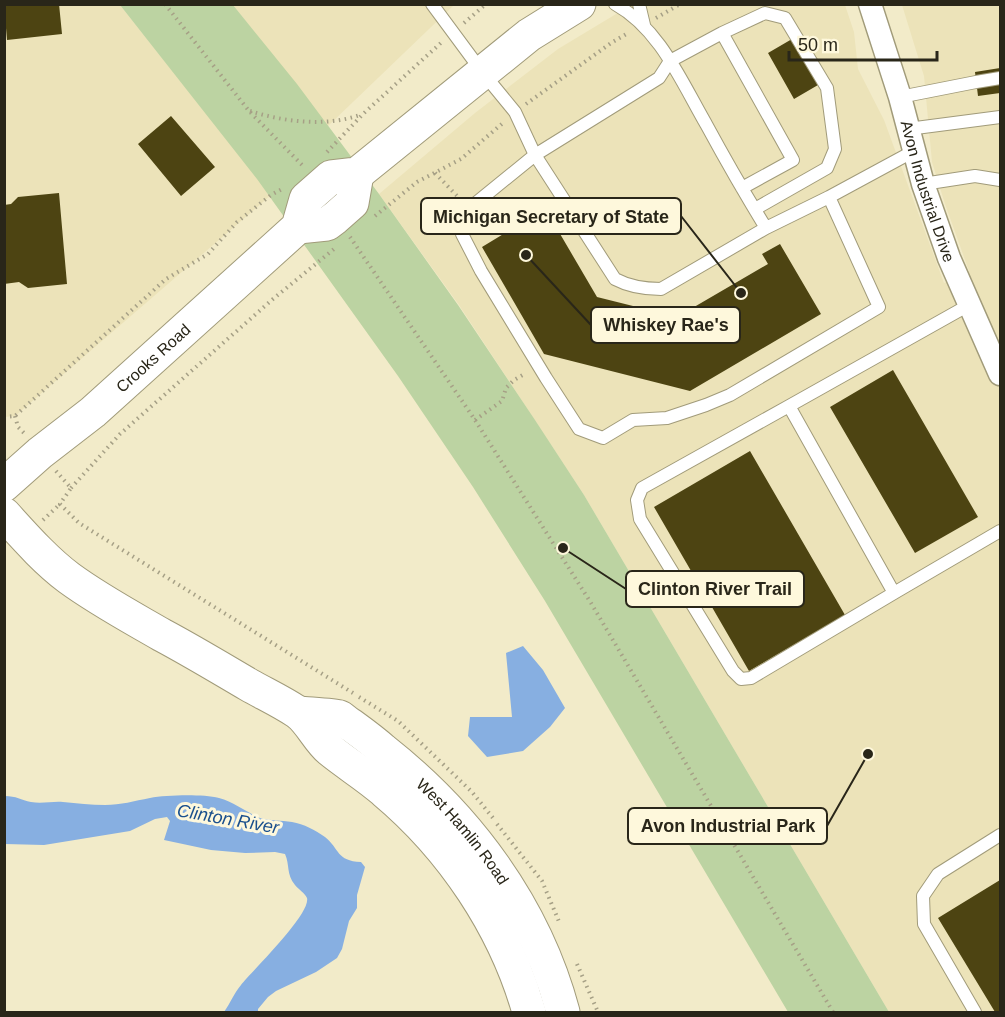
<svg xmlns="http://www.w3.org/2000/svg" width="1005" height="1017" font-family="Arial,sans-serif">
<rect width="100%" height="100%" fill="#f2ebc9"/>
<path fill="#ece3b9" d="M5 5H120L271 195 15 416 5 417Z
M233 5H454L328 126Z
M631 5H845L854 32 858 69 884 120 944 283 969 271 945 204 932 162 924 76 902 5H1000V1012H889L584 495 459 305 379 194 475 113 558 49Z"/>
<path fill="#bcd3a2" d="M120 5H233L297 84 379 194 458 305 535 420 584 495 889 1012H788L545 601 473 487 398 376 257 179Z"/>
<path fill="#87afe1" d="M523 646 543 670 565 708 550 727 523 751 487 757 468 736 470 717H512L506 653Z
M5 796C16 796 21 800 31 802 42 804 53 801 63 802 77 803 91 805 105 805 121 805 134 801 150 798 167 795 202 794 219 798 234 802 246 812 260 818 270 821 281 820 292 822 304 824 315 830 325 837 340 849 336 861 361 862L365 867 357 895V908L349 921 342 949 337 958 316 972 276 991 268 997 258 1009V1012H224C230 1004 234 993 241 985 252 971 311 914 307 898 305 893 298 889 295 885 286 874 290 865 285 854L275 852 245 853 211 850 164 840 170 821 167 817 155 819 130 831 44 845 5 844Z"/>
<path fill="#4d4412" d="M4 4H59L62 34 7 40Z
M792 39 818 85 794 99 768 53Z
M1000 68V93L978 96 975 72Z
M171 116 215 167 181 196 138 144Z
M59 193 67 284 28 288 19 282 4 284V205L11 204 18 197Z
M553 204 564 223 556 227 597 297 677 317 768 264 762 254 780 244 821 314 690 391 544 354 482 247Z
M893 370 978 517 915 553 830 407Z
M750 451 845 615 749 671 654 507Z
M1000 880V1012H995L938 918Z"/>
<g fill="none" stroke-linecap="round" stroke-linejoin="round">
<g stroke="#a19b7a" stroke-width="14">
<path id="lane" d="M432 4 483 73 515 112 535 155 615 279C630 287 644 289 661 289L766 228C745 194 725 159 706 124 681 81 660 29 615 4
M639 4 644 25
M722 33 765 13 785 18 827 88 835 149 827 168 755 209
M900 97 976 82 1000 78
M908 129 1000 117
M923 184 975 176 1000 180
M742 188 793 160 722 33 670 61 659 78 535 155 460 216 462 234 481 271 546 378 579 429 603 438 633 420 667 418 706 405 730 395 879 307 829 197
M766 228 829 197 914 151
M969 305 789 406 894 593 1000 531
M789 406 642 488 637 500 640 519 733 671 741 679 751 678 894 593
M975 1012 924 924 923 896 938 874 1000 835"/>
</g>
<g stroke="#a19b7a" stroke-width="25">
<g id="street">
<path id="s1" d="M870 4 900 97 923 184 949 258 1000 374"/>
</g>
</g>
<g stroke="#a19b7a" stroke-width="35">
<g id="secondary">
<path d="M298 227 327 224 335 218 352 203 357 174"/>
<path id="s2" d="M4 485 40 453 93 412 298 227 306 199 331 177 357 174 529 35 579 4"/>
<path d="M4 514C25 537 45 560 69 578 99 600 131 617 162 635 192 651 220 668 249 685 265 694 282 702 297 712 310 721 317 739 330 750 347 764 367 776 384 791 452 848 505 927 529 1012"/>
<path id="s3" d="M299 713C308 714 333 715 340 717 343 719 347 723 351 725 362 733 373 741 383 750 468 817 535 907 563 1012"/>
</g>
</g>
<path stroke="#a6a086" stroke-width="4" stroke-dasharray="1.5 4.5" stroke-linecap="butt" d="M165 4 249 111 305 168
M656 18 680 4
M464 23 486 4
M526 104 611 43 628 33
M250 111C285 122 325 127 360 115
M327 152 363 114 443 41
M435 173 459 198
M375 216 417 182 461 159 504 122
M350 237 475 420 591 603 833 1012
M15 416 18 427 24 433
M4 417 15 416 166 279 208 254 237 222 271 195 282 189
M475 420 502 401 506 388 514 380 526 373
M56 471 71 488 60 504 79 523 353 693
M71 488 120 434 273 299 334 249
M43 520 60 504
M359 697 398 721 472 792 493 818
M497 824 542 881 560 924
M577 964 598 1012"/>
<use href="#lane" stroke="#fff" stroke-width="12"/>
<use href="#street" stroke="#fff" stroke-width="22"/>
<use href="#secondary" stroke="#fff" stroke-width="33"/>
</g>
<g text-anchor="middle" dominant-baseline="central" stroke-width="6" stroke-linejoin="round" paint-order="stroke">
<g font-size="16" fill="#292619" stroke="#fef8dc">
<text stroke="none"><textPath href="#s1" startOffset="196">Avon Industrial Drive</textPath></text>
<text stroke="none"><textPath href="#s2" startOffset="196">Crooks Road</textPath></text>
<text stroke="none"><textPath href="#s3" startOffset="210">West Hamlin Road</textPath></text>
</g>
<g font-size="18" font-style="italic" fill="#1b508d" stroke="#fef8dc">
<text transform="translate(228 819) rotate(10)">Clinton River</text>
</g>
</g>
<path fill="none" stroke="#292619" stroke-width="2" d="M741 293L681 216M526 255L591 325M563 548L626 589M868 754L827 826"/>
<g fill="#292619" stroke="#fef8dc" stroke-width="2">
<circle cx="741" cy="293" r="6"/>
<circle cx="526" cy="255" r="6"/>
<circle cx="563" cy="548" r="6"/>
<circle cx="868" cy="754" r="6"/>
</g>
<g fill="#fef8dc" stroke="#292619" stroke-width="2">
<rect x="421" y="198" width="260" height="36" rx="6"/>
<rect x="591" y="307" width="149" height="36" rx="6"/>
<rect x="626" y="571" width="178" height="36" rx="6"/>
<rect x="628" y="808" width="199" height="36" rx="6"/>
</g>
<g font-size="18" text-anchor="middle" font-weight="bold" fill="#292619">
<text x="551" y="223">Michigan Secretary of State</text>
<text x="666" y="331">Whiskey Rae's</text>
<text x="715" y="595">Clinton River Trail</text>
<text x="728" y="832">Avon Industrial Park</text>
</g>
<rect width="1005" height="1017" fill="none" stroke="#292619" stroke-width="12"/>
<path d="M789 51v9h148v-9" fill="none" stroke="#292619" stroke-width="3"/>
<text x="798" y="51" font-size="18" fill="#292619" stroke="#fef8dc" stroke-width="4.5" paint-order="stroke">50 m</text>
</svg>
